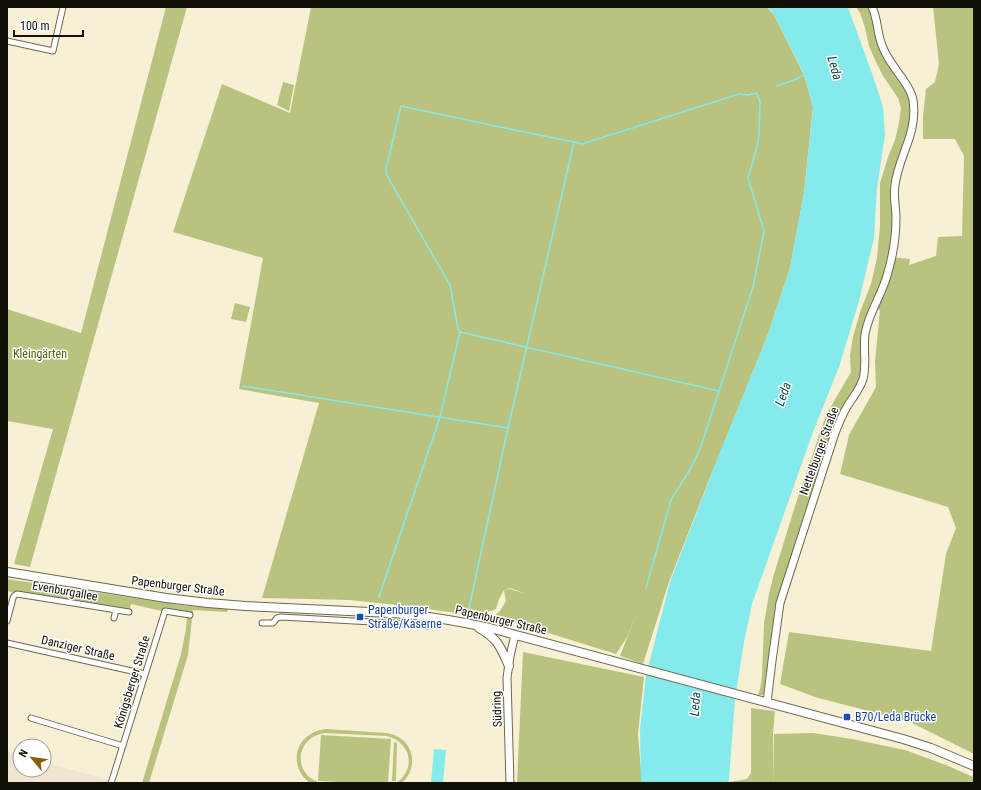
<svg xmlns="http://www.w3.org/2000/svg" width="981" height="790" font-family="'Roboto Condensed',sans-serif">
<rect width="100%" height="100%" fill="#f7f0d4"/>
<path fill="#f1e4d0" d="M7 751 20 755V770H44V762L108 780 106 783H7Z"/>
<path fill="#b9c37f" d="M166 7H187L30 567 14 564 53 429 7 421V309L81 333Z
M311 7H767L774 15 804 75 813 107 804 193 790 268 767 337 709 480 669 582 643 664 620 656 636 615 627 637 616 654 513 622 492 618 500 611 506 601 504 590 510 589 527 594 510 588 504 590 499 599 496 609 478 616 405 606 350 600 262 598 319 403 239 389 263 258 173 232 222 84 290 113Z
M856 7H870L876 27 906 89 912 105V119L894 177V226L892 244 884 281 871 306 862 377 849 400 794 550 765 693 762 695H758L760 689 762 676 764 624 769 594 774 574 795 506 826 415 851 372 850 355 853 337 860 312 871 284 877 258 880 226V183L888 157 895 140 899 123 901 108 898 98 883 76 875 60 869 46 865 28 860 13Z
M933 7H974V754L908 721 818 698 780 684 789 632 931 651 946 554 956 528 948 507 840 474 849 435 876 387 875 361 880 311 877 307 892 257 910 259 909 265 936 256 938 237 962 236 964 156 955 139H923V116L926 89 935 82 939 64Z
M283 82 294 85 289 111 277 105Z
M235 303 250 307 246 322 231 319Z
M7 579 81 590 187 606 228 609 227 612 193 610 188 655 149 783H142L181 654 186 629 187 617 131 604 129 612 7 591Z
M523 652 644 677 638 734 642 783H517Z
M751 708 775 711 773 734 774 783H728L729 782 747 779 751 773Z
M326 729 386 733C412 736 421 765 402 783H396C417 769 411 742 387 736L325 733C295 737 292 775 321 783 318 783 314 784 311 783 308 782 304 778 302 775 288 754 303 731 326 729Z
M813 733 852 739 905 750 946 765 973 777 974 783H774V734Z
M321 735 391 739 388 783H361L318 781Z
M394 742 397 743 396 781H392Z"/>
<path fill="#85eaec" d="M768 7H848L875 82 883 107 885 135 877 188 874 238 859 301 839 367 813 432 752 604 744 642 735 699 729 780 728 783H641L640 730 646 675 670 582 720 452 767 337 790 268 804 193 813 109 804 74 773 13Z
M434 749 446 750 443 783H431Z"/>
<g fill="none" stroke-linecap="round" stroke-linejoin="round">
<path stroke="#85eaec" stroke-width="1.5" d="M777 86 799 78 804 74
M460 332 719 391 700 449 691 468 677 490 671 500 646 588
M243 386 508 428 574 142 582 144 739 94 748 95 757 93
M719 391 753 287 764 231 748 178 757 147 759 133 760 102 757 94
M379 597 440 417 460 332 458 329 450 285 386 174V169L401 106 500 127 574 142
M469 608 508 428"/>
<g stroke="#6e674e" stroke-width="7">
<path id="street" d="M7 41 53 51 63 7
M114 618 116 610
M7 621 13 598 14 596 17 594 129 612
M262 623H273L277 618 281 617 409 624 428 626
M7 643 145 674
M31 718 123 746
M111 783 114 774 165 611 190 615"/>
</g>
<g stroke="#6e674e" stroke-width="9">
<path id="secondary" d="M767 702 772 661 780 603 834 436C838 425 842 415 848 405 853 397 860 389 863 379 867 365 863 349 865 334 869 311 883 294 888 272 893 255 896 235 896 218 896 207 893 196 895 185 899 154 918 134 913 100 912 93 908 87 904 81 895 68 884 55 880 39 877 28 877 17 872 7
M510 783 507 678 510 656 515 635"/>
</g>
<g stroke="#6e674e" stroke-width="10">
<path id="primary" d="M7 572 166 598 208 603 245 606 391 613C425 615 457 621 490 628L903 739 931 748 974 766
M479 628C498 639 500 646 509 666"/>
</g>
<use href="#street" stroke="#fff" stroke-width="5"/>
<use href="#secondary" stroke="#fff" stroke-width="7"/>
<use href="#primary" stroke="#fff" stroke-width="8"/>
</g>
<g fill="#1a4fb4" stroke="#fff" stroke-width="1.5">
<rect x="356" y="613" width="8" height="8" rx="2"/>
<rect x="843" y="713" width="8" height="8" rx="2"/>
</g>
<g text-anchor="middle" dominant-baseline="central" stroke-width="3" stroke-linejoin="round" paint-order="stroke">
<g font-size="12" fill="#565e0a" stroke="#fff">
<text x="40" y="354">Kleingärten</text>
</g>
<g font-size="12" fill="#120f06" stroke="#fff">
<text transform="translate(819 451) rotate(-70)">Nettelburger Straße</text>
<text transform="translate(178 586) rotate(7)">Papenburger Straße</text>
<text transform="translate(65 591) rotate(10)">Evenburgallee</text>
<text transform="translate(501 620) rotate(13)">Papenburger Straße</text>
<text transform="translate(78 648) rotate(13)">Danziger Straße</text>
<text transform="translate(132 682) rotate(-73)">Königsberger Straße</text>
<text transform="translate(497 709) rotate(-92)">Südring</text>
</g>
<g font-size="12" fill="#164399" stroke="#fff" text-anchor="start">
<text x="368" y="610">Papenburger<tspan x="368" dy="14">Straße/Kaserne</tspan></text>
<text x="855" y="717">B70/Leda Brücke</text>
</g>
<g font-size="13" font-style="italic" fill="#1a494a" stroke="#fff">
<text transform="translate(835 68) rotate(74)">Leda</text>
<text transform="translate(783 394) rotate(-71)">Leda</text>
<text transform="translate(695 704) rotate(-86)">Leda</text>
</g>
</g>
<rect width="981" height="790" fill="none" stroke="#120f06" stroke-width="16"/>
<g transform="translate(32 758) rotate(299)"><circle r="19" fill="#ffffff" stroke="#a09f9b"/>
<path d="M0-3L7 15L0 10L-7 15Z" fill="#8c5b05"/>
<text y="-6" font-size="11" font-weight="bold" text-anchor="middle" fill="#120f06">N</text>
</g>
<path d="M14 30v6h69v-6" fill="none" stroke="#120f06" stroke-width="2"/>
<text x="20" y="30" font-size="12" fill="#120f06" stroke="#ffffff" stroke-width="3" paint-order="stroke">100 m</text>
</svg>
